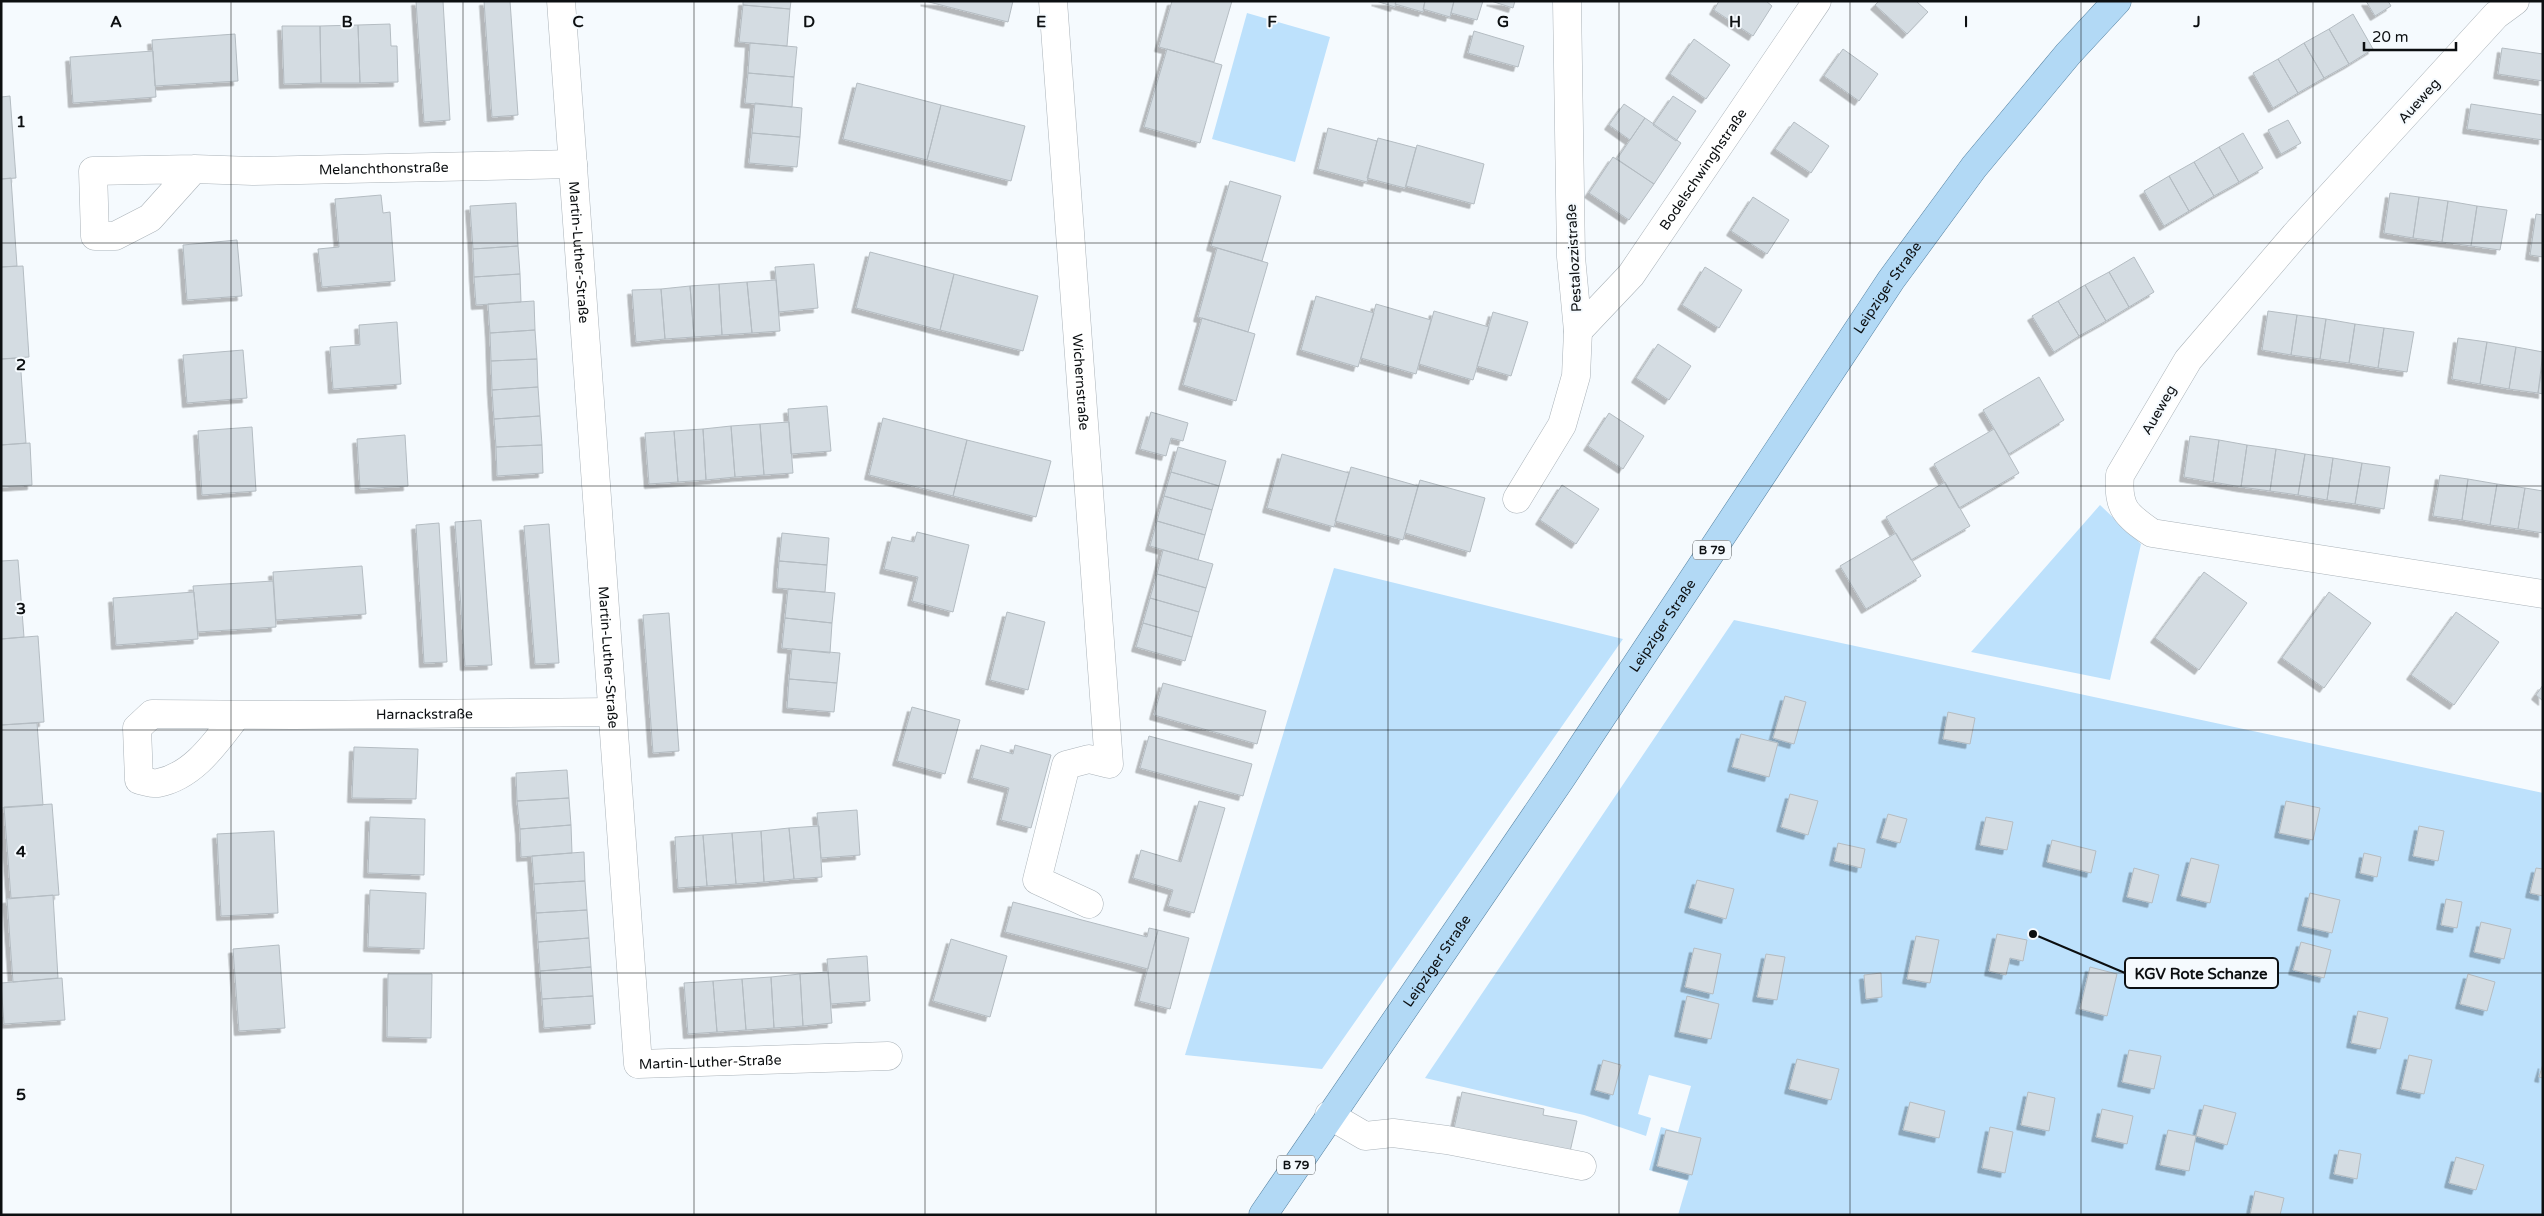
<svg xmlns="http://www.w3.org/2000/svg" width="2544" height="1216" font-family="'Varela Round',sans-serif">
<defs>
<filter id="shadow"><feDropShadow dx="-4.5" dy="4.5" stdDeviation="0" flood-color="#0004"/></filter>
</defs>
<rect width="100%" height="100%" fill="#f5fafe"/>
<path fill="#bde1fc" d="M1247 13 1330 37 1295 162 1212 139Z
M2100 505 2141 544 2110 680 1971 652Z
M1334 568 1623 639 1322 1069 1185 1055Z
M1734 620 2543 793V1215H1678L1688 1181 1649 1170 1661 1127 1678 1132 1691 1086 1649 1075 1638 1114 1651 1118 1646 1136 1584 1115 1425 1078Z"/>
<path fill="#d4dce2" stroke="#b4bcc2" filter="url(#shadow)" d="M416 1H443L450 120 424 122Z
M484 1H510L518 115 492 117Z
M743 1H791L790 9 743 5Z
M925 1H1013L1008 22Z
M1172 1H1232L1214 62 1159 47Z
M1376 1H1396L1395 7Z
M1396 1H1425L1423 12 1395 4Z
M1425 1H1454L1450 17 1423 9Z
M1454 1H1483L1477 20 1451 13Z
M1491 1H1515L1513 8Z
M1719 1H1766L1772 6 1753 36 1714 10Z
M1879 1H1916L1928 12 1907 34 1875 5Z
M2366 1H2388L2391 6 2375 16Z
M743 5 790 9 787 46 739 42Z
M2353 14 2373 49 2349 64 2329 29Z
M390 24 391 46H397L398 82 360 83 358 25Z
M358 25 360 83H321L320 26Z
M282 26H320L321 83 284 84Z
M2329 29 2349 64 2324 78 2304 43Z
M1474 31 1524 46 1518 67 1468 53Z
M235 34 238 81 155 86 152 40Z
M1694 39 1730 65 1706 99 1670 74Z
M750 43 797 47 794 77 748 73Z
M2304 43 2324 78 2298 93 2278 59Z
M2502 48 2543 54V81L2498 74Z
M1167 49 1222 65 1200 143 1144 127Z
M1843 49 1878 74 1859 101 1824 76Z
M153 51 156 97 73 103 70 57Z
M2278 59 2298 93 2273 108 2253 73Z
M748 73 794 77 792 107 745 103Z
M857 83 941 105 927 160 843 139Z
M10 96 16 178 1 179V97Z
M1673 96 1696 111 1676 141 1653 125Z
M755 103 802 108 800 137 752 133Z
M1624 104 1645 118 1630 140 1609 125Z
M2471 104 2543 115V140L2467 129Z
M941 105 1025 126 1011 181 927 160Z
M1645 118 1681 143 1654 184 1617 159Z
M2288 120 2301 143 2281 154 2268 130Z
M1794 122 1829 146 1811 173 1775 149Z
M1328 128 1377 141 1367 182 1318 169Z
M752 133 800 137 797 167 749 163Z
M2243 133 2263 168 2239 182 2219 147Z
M1378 138 1416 148 1405 188 1367 178Z
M1417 145 1484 164 1474 204 1406 186Z
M2219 147 2239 182 2214 196 2194 162Z
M1613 157 1654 184 1629 220 1589 193Z
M2194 162 2214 196 2189 211 2169 176Z
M2169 176 2189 211 2164 226 2144 191Z
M11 178 17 266 1 267V179Z
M1230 181 1281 196 1262 261 1211 246Z
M2390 193 2419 197 2413 238 2384 233Z
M381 195 383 213 390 212 395 281 322 287 318 249 339 247 335 199Z
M1753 197 1789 220 1767 254 1731 231Z
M2419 197 2448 201 2442 242 2413 238Z
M2448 201 2477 206 2471 246 2442 242Z
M516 203 518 246 473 249 470 206Z
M2477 206 2507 210 2500 250 2471 246Z
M2536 214 2543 215V257L2530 255Z
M237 240 242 296 187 300 183 245Z
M518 246 520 274 474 277 473 249Z
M1217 248 1268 263 1248 332 1198 317Z
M870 252 954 274 940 330 856 308Z
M2134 257 2154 292 2129 307 2109 272Z
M814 264 818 308 779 312 775 267Z
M23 266 29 357 1 359V267Z
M1705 267 1742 290 1719 328 1682 305Z
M2109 272 2129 307 2106 321 2085 285Z
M520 274 521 302 476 305 474 277Z
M954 274 1038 296 1023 351 940 330Z
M776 280 780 331 752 333 747 282Z
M747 282 752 333 722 335 719 284Z
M719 284 722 335 694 337 690 286Z
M2085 285 2106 321 2079 336 2058 301Z
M690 286 694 337 665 339 661 289Z
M661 289 665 339 636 342 632 290Z
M1316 296 1374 313 1358 367 1301 350Z
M534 301 535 330 490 333 488 304Z
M2058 301 2079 336 2054 352 2032 316Z
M1376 304 1431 320 1416 374 1361 358Z
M1434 311 1489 327 1473 380 1419 364Z
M2268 311 2297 315 2291 355 2262 350Z
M1493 312 1528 322 1511 376 1477 366Z
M2297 315 2326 319 2320 359 2291 355Z
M1202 318 1255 334 1236 401 1183 385Z
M2326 319 2355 324 2349 363 2320 359Z
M397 322 401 384 333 389 330 347 360 345 359 325Z
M2355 324 2384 328 2378 368 2349 363Z
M2384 328 2414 332 2407 372 2378 368Z
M535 330 537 359 491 361 490 333Z
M2458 338 2487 342 2480 384 2452 379Z
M2487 342 2516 347 2509 389 2480 384Z
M1658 344 1691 366 1669 400 1636 378Z
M2516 347 2543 352 2538 393 2509 389Z
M243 350 247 398 187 403 183 355Z
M20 358 26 443 1 445V359Z
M537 359 538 387 492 390 491 361Z
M2543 362V394L2538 393Z
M2039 377 2064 420 2009 454 1983 410Z
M538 387 540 416 494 419 492 390Z
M827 406 831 451 791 454 788 409Z
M1151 412 1188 423 1183 441 1171 438 1166 456 1140 449Z
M1609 413 1644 436 1623 469 1588 446Z
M540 416 542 445 496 447 494 419Z
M883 418 967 440 953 496 869 475Z
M789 422 793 473 764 475 760 424Z
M760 424 764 475 735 477 731 426Z
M731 426 735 477 706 480 703 429Z
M252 427 256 491 202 495 198 431Z
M703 429 706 480 678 482 674 431Z
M1994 429 2019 473 1959 508 1934 464Z
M674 431 678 482 649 484 645 433Z
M405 435 408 486 360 489 357 439Z
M2190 436 2219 440 2213 482 2184 477Z
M967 440 1051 461 1036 517 953 496Z
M2219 440 2247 445 2241 487 2213 482Z
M30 443 32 485 1 487V445Z
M542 445 543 473 497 476 496 447Z
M2247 445 2276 449 2270 491 2241 487Z
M1178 447 1226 461 1219 486 1171 472Z
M2276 449 2305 454 2298 495 2270 491Z
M1282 454 1349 473 1334 527 1267 508Z
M2305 454 2333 458 2327 500 2298 495Z
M2333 458 2362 463 2355 504 2327 500Z
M2362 463 2390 467 2384 509 2355 504Z
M1351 467 1418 486 1403 540 1335 521Z
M1171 472 1219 486 1212 510 1164 496Z
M2440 475 2468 479 2462 520 2433 516Z
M2468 479 2497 484 2490 525 2462 520Z
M1420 480 1485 498 1470 552 1405 533Z
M1945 482 1970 526 1911 560 1886 517Z
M2497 484 2525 488 2518 529 2490 525Z
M1562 485 1599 509 1576 544 1540 520Z
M2525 488 2543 491V533L2518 529Z
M1164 496 1212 510 1205 535 1157 521Z
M481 520 492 665 465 666 455 522Z
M1157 521 1205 535 1198 560 1150 546Z
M439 523 447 662 424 663 416 525Z
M549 524 559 663 535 664 524 526Z
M917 532 969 545 953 612 912 601 918 577 884 569 892 537 914 542Z
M782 533 829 538 827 565 779 561Z
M1896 533 1921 576 1866 609 1840 566Z
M1163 550 1213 564 1206 588 1157 574Z
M18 560 24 637 1 639V561Z
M779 561 827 565 825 592 777 588Z
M362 566 366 614 276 620 273 572Z
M2204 572 2247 603 2199 670 2155 638Z
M1157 574 1206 588 1199 612 1150 598Z
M273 581 276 627 198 632 193 586Z
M788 589 835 593 832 623 785 618Z
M194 592 198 639 116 645 113 598Z
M2329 592 2371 623 2324 688 2282 658Z
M1150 598 1199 612 1192 637 1143 623Z
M1007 612 1045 622 1028 690 990 680Z
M2456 612 2499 642 2454 705 2411 675Z
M669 613 679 751 653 753 643 615Z
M785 618 832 623 830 653 782 648Z
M1143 623 1192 637 1185 661 1136 647Z
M38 636 44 722 1 725V639Z
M792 649 840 653 837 683 789 679Z
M789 679 837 683 834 712 787 708Z
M1163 683 1266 711 1257 744 1154 715Z
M2543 685V701L2536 695Z
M1785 696 1806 702 1794 744 1773 738Z
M912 707 960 720 945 774 897 761Z
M1948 712 1975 718 1970 744 1943 739Z
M37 723 43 805 1 808V725Z
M1741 734 1778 743 1769 777 1732 767Z
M1149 736 1252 764 1243 796 1140 768Z
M981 745 1013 754 1015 745 1051 755 1031 828 1001 820 1009 788 972 778Z
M354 747 418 749 416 799 352 798Z
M567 770 569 798 517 801 516 773Z
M1790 794 1818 801 1808 835 1781 827Z
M569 798 571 825 520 829 517 801Z
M1199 801 1225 808 1194 913 1168 906 1173 890 1133 878 1141 850 1181 862Z
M2286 801 2320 808 2313 840 2279 833Z
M52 804 59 895 11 898 4 807Z
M857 810 860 855 821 858 817 813Z
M1888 814 1907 819 1900 843 1881 838Z
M370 817 425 819 424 875 368 873Z
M1986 817 2013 822 2007 850 1980 845Z
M571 825 572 853 521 857 520 829Z
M819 826 822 877 794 879 789 828Z
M2419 826 2444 831 2438 861 2413 856Z
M789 828 794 879 764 882 761 831Z
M274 831 278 913 221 916 217 834Z
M761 831 764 882 736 884 732 833Z
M732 833 736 884 707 886 703 835Z
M703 835 707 886 678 888 675 837Z
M2052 840 2096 851 2091 873 2047 862Z
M1838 843 1865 849 1861 868 1834 861Z
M584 852 585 881 534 884 532 856Z
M2364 853 2381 857 2377 877 2360 873Z
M2191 858 2219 865 2210 903 2181 896Z
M2134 868 2159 875 2152 903 2127 897Z
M2536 868 2543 869V896L2530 893Z
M1697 880 1734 889 1726 919 1689 908Z
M585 881 587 910 536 913 534 884Z
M370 890 426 893 424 949 368 947Z
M2310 893 2340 900 2332 933 2302 926Z
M53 895 58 978 13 982 7 899Z
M2446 899 2462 902 2457 928 2441 925Z
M1013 902 1147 937 1149 928 1158 930 1148 969 1005 932Z
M587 910 589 938 538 942 536 913Z
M2481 922 2511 929 2504 959 2474 952Z
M1158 930 1189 938 1170 1009 1139 1001Z
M1997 934 2027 940 2023 961 2010 958 2006 975 1989 971Z
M1916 936 1939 940 1930 983 1907 979Z
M589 938 591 967 540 971 538 942Z
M951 939 1007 956 990 1017 933 1001Z
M2301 942 2331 950 2324 978 2293 970Z
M279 945 285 1028 239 1031 233 949Z
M1694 948 1721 954 1713 994 1685 987Z
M1766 954 1785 957 1777 1000 1757 997Z
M867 956 870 1001 831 1004 827 959Z
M591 967 593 996 542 999 540 971Z
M2090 967 2117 974 2107 1016 2080 1009Z
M828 972 832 1023 803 1026 800 974Z
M1881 973 1882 997 1866 999 1864 975Z
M388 974H432L431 1038 387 1037Z
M800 974 803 1026 774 1028 771 977Z
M2468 974 2495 982 2487 1011 2460 1004Z
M771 977 774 1028 746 1030 742 979Z
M62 978 65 1020 4 1024 1 983Z
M742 979 746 1030 717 1032 713 981Z
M713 981 717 1032 688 1034 684 983Z
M593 996 595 1024 544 1028 542 999Z
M1687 996 1719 1004 1711 1039 1679 1032Z
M2358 1011 2388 1018 2380 1049 2351 1043Z
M2129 1050 2161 1056 2154 1089 2122 1082Z
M2409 1055 2432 1060 2424 1094 2401 1089Z
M1797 1059 1839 1069 1831 1100 1789 1089Z
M1603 1060 1621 1065 1613 1095 1595 1090Z
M2543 1064V1078L2539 1077Z
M1462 1092 1544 1109 1543 1115 1577 1121 1569 1156 1453 1133Z
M2028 1092 2055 1098 2049 1131 2021 1125Z
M1910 1102 1945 1111 1939 1138 1903 1130Z
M2204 1105 2236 1113 2227 1145 2196 1136Z
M2102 1109 2133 1116 2127 1144 2096 1137Z
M1990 1127 2013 1132 2005 1173 1982 1168Z
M1666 1130 1701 1138 1692 1175 1657 1166Z
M2168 1130 2196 1136 2189 1171 2160 1165Z
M2339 1150 2361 1154 2357 1179 2334 1174Z
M2456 1157 2484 1165 2476 1190 2449 1183Z
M2255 1191 2284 1198 2280 1215H2250Z"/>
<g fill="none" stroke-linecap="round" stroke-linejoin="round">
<g stroke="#abb3b9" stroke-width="29">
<g id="minor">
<path id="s1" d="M561 1 638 1064 888 1056"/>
<path id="s2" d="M1053 1 1109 764 1089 759 1066 765 1037 880 1089 904"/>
<path d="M2515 1 2496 15 2295 235 2188 360 2120 475C2117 508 2126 515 2152 533L2543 594"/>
<path id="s3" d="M194 169 150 218 115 236H95L93 171 194 169 253 171 573 164"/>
<path id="s4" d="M1578 331 1631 275 1817 1"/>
<path d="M1517 499 1562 425 1576 376 1578 331 1571 257 1567 1"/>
<path id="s5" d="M237 715C216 742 194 776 158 783 153 784 145 781 139 780L137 728 152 714 294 715 612 712"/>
<path d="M1329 1115 1365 1136 1393 1133 1447 1140 1582 1166"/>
</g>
</g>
<g stroke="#5682a1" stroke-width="29">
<g id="major">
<path id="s6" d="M1263 1215 1562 777 1891 280 1974 167 2068 54 2117 1"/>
</g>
</g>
<use href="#minor" stroke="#fff" stroke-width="28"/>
<use href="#major" stroke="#b2d9f5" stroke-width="28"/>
</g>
<path fill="none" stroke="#0c0f11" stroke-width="1" stroke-opacity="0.55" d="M231 1V1215M463 1V1215M694 1V1215M925 1V1215M1156 1V1215M1388 1V1215M1619 1V1215M1850 1V1215M2081 1V1215M2313 1V1215M1 243H2543M1 486H2543M1 730H2543M1 973H2543"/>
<g text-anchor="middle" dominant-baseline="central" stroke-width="4" stroke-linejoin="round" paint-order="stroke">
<g fill="#f5fafe" stroke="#525658" stroke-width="1">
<rect x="1693" y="540.5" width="38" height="19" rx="4"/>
<rect x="1277" y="1155.5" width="38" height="19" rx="4"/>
</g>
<g font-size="12" font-weight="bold" fill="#0c0f11">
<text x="1712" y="550">B 79</text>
<text x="1296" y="1165">B 79</text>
</g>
<g font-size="14" fill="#0c0f11" stroke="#f5fafe">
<text transform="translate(2419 101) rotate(-48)">Aueweg</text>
<text stroke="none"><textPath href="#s3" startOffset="481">Melanchthonstraße</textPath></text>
<text stroke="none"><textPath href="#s4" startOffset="205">Bodelschwinghstraße</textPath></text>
<text stroke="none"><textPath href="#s1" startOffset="252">Martin-Luther-Straße</textPath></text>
<text transform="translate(1574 258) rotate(-93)">Pestalozzistraße</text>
<text stroke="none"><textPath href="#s6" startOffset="1118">Leipziger Straße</textPath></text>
<text stroke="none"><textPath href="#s2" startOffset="382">Wichernstraße</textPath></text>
<text transform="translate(2159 410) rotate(-60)">Aueweg</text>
<text stroke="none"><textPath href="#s6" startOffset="712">Leipziger Straße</textPath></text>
<text stroke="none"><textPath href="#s1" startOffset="658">Martin-Luther-Straße</textPath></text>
<text stroke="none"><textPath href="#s5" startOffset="471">Harnackstraße</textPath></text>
<text stroke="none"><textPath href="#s6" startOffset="308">Leipziger Straße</textPath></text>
<text stroke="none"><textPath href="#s1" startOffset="1138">Martin-Luther-Straße</textPath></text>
</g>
</g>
<g font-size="16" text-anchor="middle" font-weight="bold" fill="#0c0f11" stroke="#f5fafe" stroke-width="4" stroke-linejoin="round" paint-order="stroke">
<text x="116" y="27">A</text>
<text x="347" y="27">B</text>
<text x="578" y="27">C</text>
<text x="809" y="27">D</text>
<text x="1041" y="27">E</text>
<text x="1272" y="27">F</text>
<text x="1503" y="27">G</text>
<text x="1735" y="27">H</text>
<text x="1966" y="27">I</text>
<text x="2197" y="27">J</text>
<text x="21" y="127">1</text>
<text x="21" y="370">2</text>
<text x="21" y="614">3</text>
<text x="21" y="857">4</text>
<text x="21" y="1100">5</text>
</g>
<path fill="none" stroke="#0c0f11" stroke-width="2" d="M2033 934L2125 973"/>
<circle fill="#0c0f11" stroke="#f5fafe" stroke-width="2" cx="2033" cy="934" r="5"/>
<rect fill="#f5fafe" stroke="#0c0f11" stroke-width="2" x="2125" y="958" width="153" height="30" rx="5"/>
<g font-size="15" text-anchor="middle" font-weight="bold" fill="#0c0f11">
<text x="2201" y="979">KGV Rote Schanze</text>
</g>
<rect width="2544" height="1216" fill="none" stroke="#0c0f11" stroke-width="5"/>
<path d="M2364 42v8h92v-8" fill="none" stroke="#0c0f11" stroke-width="2.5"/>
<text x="2372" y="42" font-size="15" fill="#0c0f11" stroke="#f5fafe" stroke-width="4" paint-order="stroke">20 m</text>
</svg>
